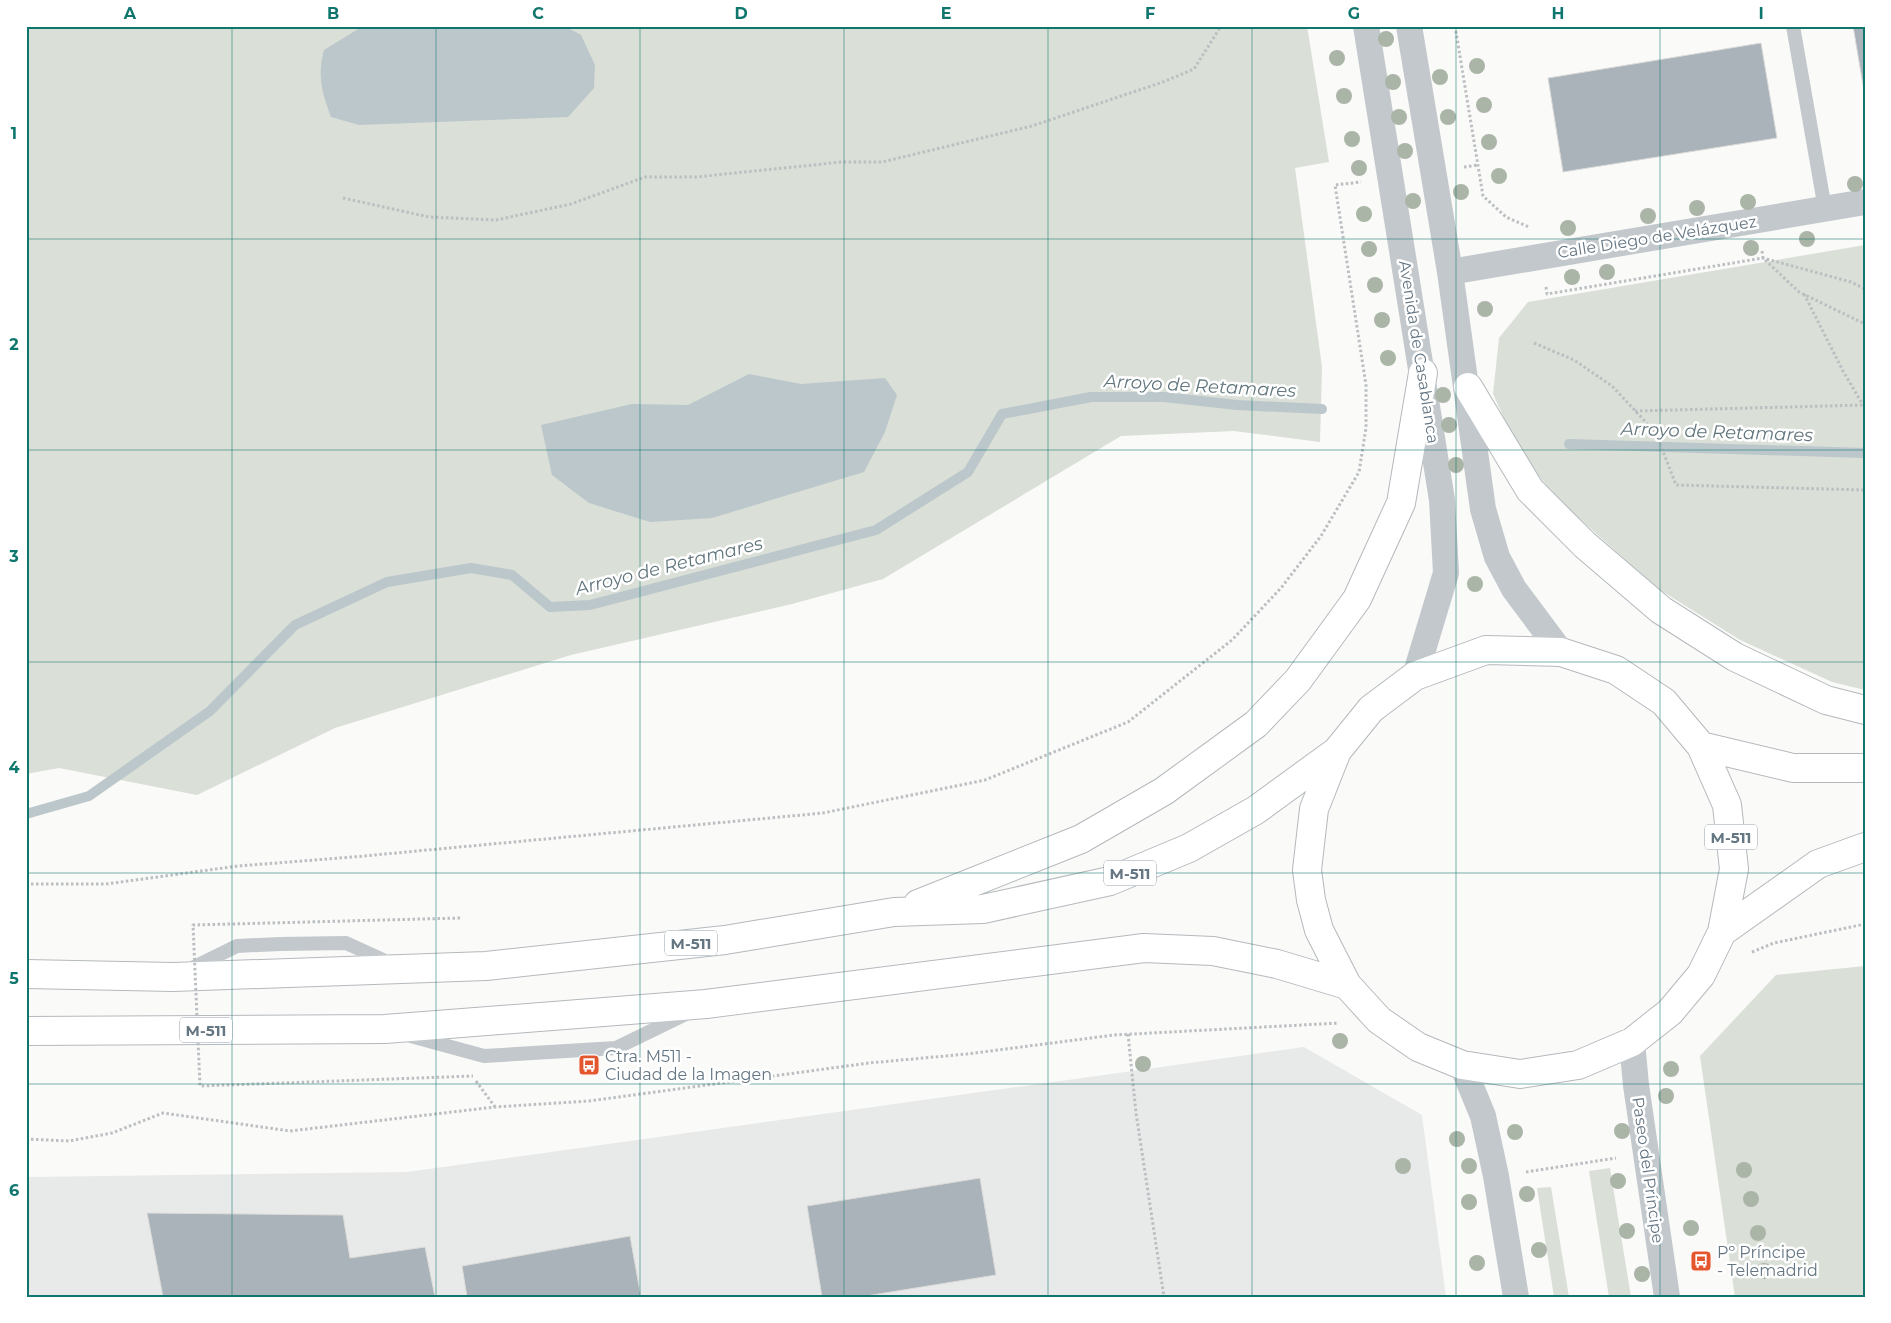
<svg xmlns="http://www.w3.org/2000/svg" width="1891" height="1323" font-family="Montserrat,sans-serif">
<rect width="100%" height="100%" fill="#fafaf8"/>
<path fill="#e8e9e9" d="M1304 1047 1422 1115 1446 1297H26V1177L407 1172Z"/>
<path fill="#dadfd7" d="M26 26H1307L1329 162 1295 168 1322 367 1320 442 1234 431 1121 436 883 579 792 604 571 655 335 728 197 795 59 768 26 774Z
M1865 245V690L1832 682 1740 640 1657 588 1554 496 1517 447 1493 394 1499 338 1528 302Z
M1865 966V1297H1735L1700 1056 1776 975Z
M1610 1168 1631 1297H1609L1589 1171Z
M1551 1187 1569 1297H1554L1537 1188Z"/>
<path fill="#bbc7cb" d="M363 26H564L581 35 595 65 594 88 568 117 359 125 331 117C322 93 317 75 324 50Z
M749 374 801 384 885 378 897 395 885 432 864 472 712 518 650 522 589 503 552 475 541 425 632 404 688 405Z"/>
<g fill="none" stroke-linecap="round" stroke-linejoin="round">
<path stroke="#bbc7cb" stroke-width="10" d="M1569 444 1865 453
M26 814 89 796 210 711 295 625 387 582 471 568 512 575 550 607 590 605 876 530 968 472 1002 414 1091 397H1164L1237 405 1322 409"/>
</g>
<path fill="#aab3b9" stroke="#dcdcda" d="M1853 26H1865V97Z
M1761 43 1777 138 1563 172 1548 78Z
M980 1178 996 1275 860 1297H822L807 1206Z
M147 1213 343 1215 350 1258 425 1247 435 1297H163Z
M630 1236 641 1297H467L462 1266Z"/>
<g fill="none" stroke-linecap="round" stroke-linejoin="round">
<g stroke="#b4b9bd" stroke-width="30">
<path id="highway" d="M1468 387 1530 490 1585 545 1661 610 1735 657 1826 700 1865 710
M1701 746 1793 768H1865
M918 904 1081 839 1164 791 1256 724 1298 680 1357 599 1401 503 1423 373
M1722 932 1818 864 1865 847
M26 974 173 977 486 966 725 940 894 912 983 909 1110 881 1189 848 1256 810 1337 751 1371 709 1415 676 1486 650 1561 652 1616 670 1664 702 1701 746 1727 805 1734 869 1722 932 1701 975 1670 1012 1632 1042 1578 1065 1520 1074 1462 1065 1418 1047 1379 1020 1347 985 1319 930 1311 900 1307 870 1314 809 1337 751
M26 1031 385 1029 706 1004 1144 948 1213 951 1277 964 1347 985"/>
</g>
<path stroke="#bbbfc2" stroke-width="3" stroke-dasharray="2.5 2.5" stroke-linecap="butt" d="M1455 26 1483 196 1506 217 1529 227
M1464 167 1478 165
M343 198 429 217 496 220 571 204 645 177H696L842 162H882L1032 126 1163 82 1194 69 1221 26
M1762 251 1763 258 1799 292 1865 324
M1546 287 1547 294 1763 258 1851 282 1865 289
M1804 294 1843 371 1863 405
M1534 343 1574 360 1612 386 1656 433 1676 485 1865 490
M1635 411 1865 405
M26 884H106L238 866 353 857 823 813 985 780 1128 722 1232 640 1281 588 1321 536 1359 472 1366 428V385L1335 185 1361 182
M1752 952 1774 943 1865 924
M1128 1034 1136 1113 1164 1297
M476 1081 495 1107
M26 1139 69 1141 112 1133 163 1113 290 1131 495 1107 589 1101 869 1063 967 1054 1114 1035 1339 1023
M1526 1172 1616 1158"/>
<path stroke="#c3c8cc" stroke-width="14" d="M1793 26 1825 209
M188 970 237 946 280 944 346 943 392 964
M407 1035 484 1056 616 1048 690 1012"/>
<path stroke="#c3c8cc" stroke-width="26" d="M1366 26 1442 500 1446 573 1415 676
M1409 26 1450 272 1483 509 1497 557 1514 589 1561 652
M1450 272 1865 202
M1632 1042 1636 1085 1667 1297
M1462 1065 1483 1116 1496 1176 1516 1297"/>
<use href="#highway" stroke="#fff" stroke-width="28"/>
<path stroke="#bbbfc2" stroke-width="3" stroke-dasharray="2.5 2.5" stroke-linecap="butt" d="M460 918 193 925 200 1086 473 1076"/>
</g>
<g fill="#aab4a7">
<circle cx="1386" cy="39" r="8"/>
<circle cx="1337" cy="58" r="8"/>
<circle cx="1477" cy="66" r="8"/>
<circle cx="1440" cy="77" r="8"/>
<circle cx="1393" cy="82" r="8"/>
<circle cx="1344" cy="96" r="8"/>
<circle cx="1484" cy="105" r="8"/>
<circle cx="1399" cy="117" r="8"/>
<circle cx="1448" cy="117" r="8"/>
<circle cx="1352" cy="139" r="8"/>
<circle cx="1489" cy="142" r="8"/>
<circle cx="1405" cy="151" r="8"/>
<circle cx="1359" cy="168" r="8"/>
<circle cx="1499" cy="176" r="8"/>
<circle cx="1855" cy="184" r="8"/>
<circle cx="1461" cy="192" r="8"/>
<circle cx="1413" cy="201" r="8"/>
<circle cx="1748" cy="202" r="8"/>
<circle cx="1697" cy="208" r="8"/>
<circle cx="1364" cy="214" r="8"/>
<circle cx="1648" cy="216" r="8"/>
<circle cx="1568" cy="228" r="8"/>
<circle cx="1807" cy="239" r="8"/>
<circle cx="1751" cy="248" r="8"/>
<circle cx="1369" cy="249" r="8"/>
<circle cx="1607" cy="272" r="8"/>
<circle cx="1572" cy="277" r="8"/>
<circle cx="1375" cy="285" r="8"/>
<circle cx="1485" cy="309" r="8"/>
<circle cx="1382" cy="320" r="8"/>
<circle cx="1388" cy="358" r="8"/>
<circle cx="1443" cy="395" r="8"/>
<circle cx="1449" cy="425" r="8"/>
<circle cx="1456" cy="465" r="8"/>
<circle cx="1475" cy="584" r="8"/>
<circle cx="1340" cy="1041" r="8"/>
<circle cx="1143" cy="1064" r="8"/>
<circle cx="1671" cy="1069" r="8"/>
<circle cx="1666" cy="1096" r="8"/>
<circle cx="1622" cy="1131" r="8"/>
<circle cx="1515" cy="1132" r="8"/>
<circle cx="1457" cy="1139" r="8"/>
<circle cx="1403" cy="1166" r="8"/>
<circle cx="1469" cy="1166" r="8"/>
<circle cx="1744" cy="1170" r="8"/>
<circle cx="1618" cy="1181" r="8"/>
<circle cx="1527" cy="1194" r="8"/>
<circle cx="1751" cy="1199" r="8"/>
<circle cx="1469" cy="1202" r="8"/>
<circle cx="1691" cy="1228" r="8"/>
<circle cx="1627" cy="1231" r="8"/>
<circle cx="1758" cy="1233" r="8"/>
<circle cx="1539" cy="1250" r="8"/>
<circle cx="1477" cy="1263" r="8"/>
<circle cx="1764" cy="1271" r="8"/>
<circle cx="1642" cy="1274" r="8"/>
</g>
<path fill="none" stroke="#0f766e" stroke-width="1" stroke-opacity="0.55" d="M232 26V1297M436 26V1297M640 26V1297M844 26V1297M1048 26V1297M1252 26V1297M1456 26V1297M1660 26V1297M26 239H1865M26 450H1865M26 662H1865M26 873H1865M26 1084H1865"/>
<defs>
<g id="bus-square" transform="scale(1.125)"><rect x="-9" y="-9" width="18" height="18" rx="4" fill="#e4572e" stroke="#fff"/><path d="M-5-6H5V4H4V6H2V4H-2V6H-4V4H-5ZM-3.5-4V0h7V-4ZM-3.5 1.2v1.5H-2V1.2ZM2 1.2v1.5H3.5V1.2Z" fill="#fff"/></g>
</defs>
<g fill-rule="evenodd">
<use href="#bus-square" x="589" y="1065"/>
<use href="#bus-square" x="1701" y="1261"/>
</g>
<g text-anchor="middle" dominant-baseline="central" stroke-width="5" stroke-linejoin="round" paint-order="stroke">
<g fill="#fff" stroke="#939fa8" stroke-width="1">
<rect x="1705" y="824.5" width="52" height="25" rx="4"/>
<rect x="1104" y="860.5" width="52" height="25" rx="4"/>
<rect x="665" y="930.5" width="52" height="25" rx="4"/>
<rect x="180" y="1017.5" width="52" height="25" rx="4"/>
</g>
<g font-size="15" font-weight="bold" fill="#657683">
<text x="1731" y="837">M-511</text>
<text x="1130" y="873">M-511</text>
<text x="691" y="943">M-511</text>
<text x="206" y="1030">M-511</text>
</g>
<g font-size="16" fill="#657683" stroke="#fff">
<text transform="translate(1657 237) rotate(-9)">Calle Diego de Velázquez</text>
<text transform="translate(1419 352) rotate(81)">Avenida de Casablanca</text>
<text transform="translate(1648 1170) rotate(82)">Paseo del Príncipe</text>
</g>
<g font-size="16" fill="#657683" stroke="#fff" text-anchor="start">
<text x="605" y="1056">Ctra. M511 -<tspan x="605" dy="18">Ciudad de la Imagen</tspan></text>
<text x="1717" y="1252">Pº Príncipe<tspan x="1717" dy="18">- Telemadrid</tspan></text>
</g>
<g font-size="18" font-style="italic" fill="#60757c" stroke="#fff">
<text transform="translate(1200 386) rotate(3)">Arroyo de Retamares</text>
<text transform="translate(1717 432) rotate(2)">Arroyo de Retamares</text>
<text transform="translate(669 566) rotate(-14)">Arroyo de Retamares</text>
</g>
</g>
<rect width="1891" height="1323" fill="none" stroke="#ffffff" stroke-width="55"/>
<rect x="28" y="28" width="1836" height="1268" fill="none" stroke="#0f766e" stroke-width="2"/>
<g font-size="16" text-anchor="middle" font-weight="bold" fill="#0f766e">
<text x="130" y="19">A</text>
<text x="333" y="19">B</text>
<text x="538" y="19">C</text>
<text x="741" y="19">D</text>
<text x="946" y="19">E</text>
<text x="1150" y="19">F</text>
<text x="1354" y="19">G</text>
<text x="1558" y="19">H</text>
<text x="1761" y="19">I</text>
<text x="14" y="139">1</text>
<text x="14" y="350">2</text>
<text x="14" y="562">3</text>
<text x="14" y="773">4</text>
<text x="14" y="984">5</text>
<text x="14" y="1196">6</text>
</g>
</svg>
